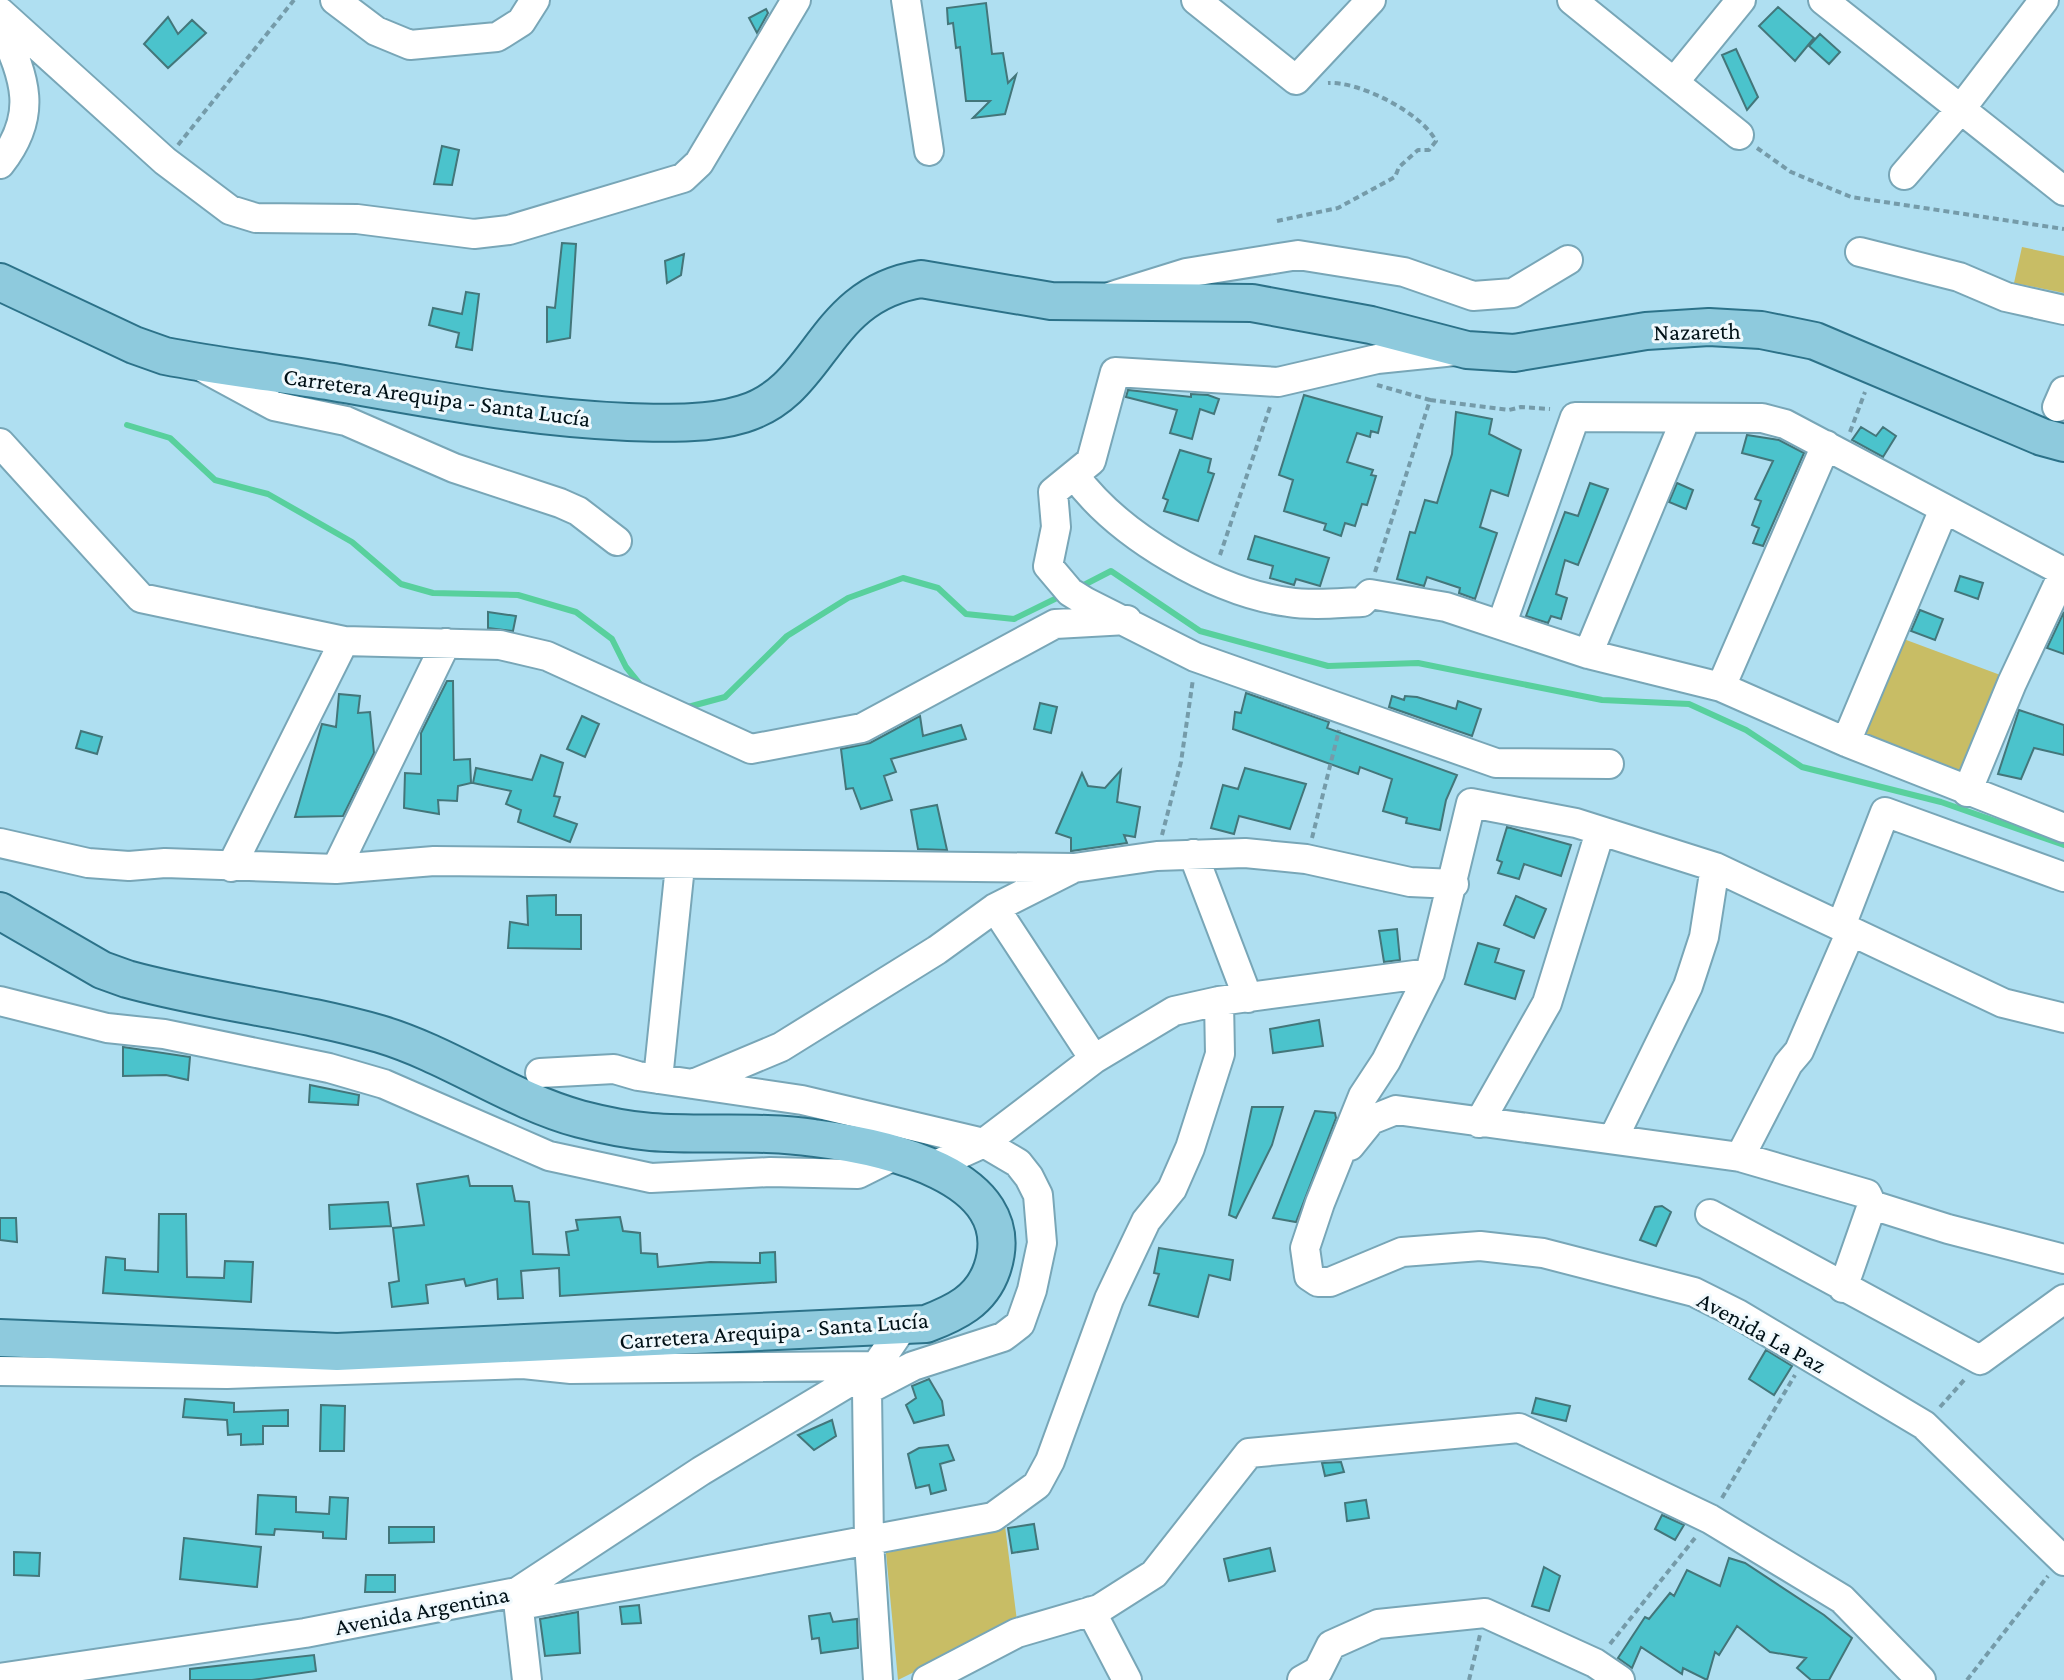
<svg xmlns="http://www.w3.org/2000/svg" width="2064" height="1680" font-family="'Crimson Pro',serif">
<rect width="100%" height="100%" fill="#afdff1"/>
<path fill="#c8bd65" d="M2022 247 2064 256V293L2014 283Z
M1901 638 2003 676 1961 779 1861 738Z
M1005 1526 1017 1621 898 1680 886 1553Z"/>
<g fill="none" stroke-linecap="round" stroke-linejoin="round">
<path stroke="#58d09d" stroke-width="6" d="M127 425 170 438 215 480 268 494 352 542 401 584 433 593 518 595 576 612 612 639 626 667 643 688
M1080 587 1111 571 1200 631 1328 666 1418 663 1602 700 1689 704 1746 730 1802 767 1941 802 2064 845
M688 707 725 697 787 636 848 598 903 578 938 588 966 614 1014 619 1063 595"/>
</g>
<path fill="#4bc3cc" stroke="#43767a" stroke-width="2" d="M986 3 992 54 1003 53 1008 83 1016 75 1005 114 973 118 990 101H966L960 47 956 48 953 23 948 24 947 8Z
M1778 7 1814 38 1795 61 1759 26Z
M766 9 768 13 757 33 749 18Z
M168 17 178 34 192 20 206 33 168 68 144 44Z
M1820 34 1840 52 1829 64 1809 46Z
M1736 49 1758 97 1747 110 1722 55Z
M442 146 459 150 452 185 434 184Z
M562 243 576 244 570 338 547 342V307L555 308Z
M684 254 681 275 667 283 665 261Z
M466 292 479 294 472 350 456 347 459 333 429 325 433 308 462 314Z
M1128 390 1191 397V394L1208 395 1219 399 1214 414 1200 409 1192 439 1170 433 1177 410 1126 397Z
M1304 395 1382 417 1378 433 1371 431 1370 437 1357 433 1347 462 1373 470 1371 475 1376 476 1367 505 1362 504 1355 526 1345 523 1341 536 1324 530 1326 524 1284 511 1293 480 1279 475Z
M1456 412 1492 419 1489 434 1521 450 1508 496 1491 490 1480 527 1497 533 1475 599 1459 593 1460 588 1427 577 1424 586 1397 579 1410 532 1415 533 1425 500 1437 503 1452 454Z
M1861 427 1876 436 1883 427 1896 436 1883 457 1852 440Z
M1747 435 1779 440 1804 453 1763 546 1753 543 1759 528 1752 525 1761 501 1755 499 1773 461 1742 453Z
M1180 450 1211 459 1208 472 1214 474 1198 521 1164 511 1168 500 1163 498Z
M1590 483 1608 489 1578 565 1565 560 1556 594 1567 598 1561 619 1551 616 1548 623 1526 616 1565 512 1578 516Z
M1677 483 1693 490 1686 509 1669 502Z
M1255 536 1329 558 1320 586 1296 579 1294 585 1270 578 1273 566 1248 559Z
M1960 576 1983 583 1978 599 1955 591Z
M1920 610 1943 619 1935 640 1911 631Z
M488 612 516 616 513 631 488 628Z
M2064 612V654L2047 648Z
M447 681H453L454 760 470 759 471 783 458 786 457 801 438 800 439 814 404 808 405 773 421 774V733Z
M1246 693 1329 722 1327 728 1457 775 1446 800 1440 830 1406 823 1407 818 1383 811 1392 779 1360 767 1358 774 1233 729 1235 712 1241 713Z
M339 694 360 696 358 713 370 712 374 753 343 816 295 817 322 724 336 727Z
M1392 696 1404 700 1405 696 1417 697 1456 709 1458 701 1481 709 1472 736 1389 707Z
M1040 703 1057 707 1051 733 1034 729Z
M2019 710 2064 725V755L2034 748 2021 779 1998 774Z
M582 716 599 724 585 757 567 749Z
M920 716 923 736 961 725 966 739 891 759 896 772 884 776 892 800 861 809 853 788 846 789 841 749 870 743Z
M81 731 102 737 97 754 76 748Z
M541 755 563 763 554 796 560 797 554 816 577 824 570 842 518 822 521 810 506 804 511 791 473 783 476 768 532 780Z
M1245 768 1306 784 1290 829 1239 816 1234 834 1211 828 1223 785 1238 789Z
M1121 770 1117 802 1140 807 1135 837 1124 835 1127 843 1071 851V838L1056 833 1082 773 1088 786 1105 788Z
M937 805 947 850 918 849 911 810Z
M1507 827 1571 845 1561 876 1524 864 1519 879 1498 873 1502 862 1497 860Z
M556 895V915H581V949L508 948 510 922 528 925 527 896Z
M1516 896 1546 909 1534 938 1504 925Z
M1397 929 1400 960 1384 962 1379 931Z
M1478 943 1499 949 1495 962 1524 971 1515 999 1465 984Z
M1319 1020 1323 1046 1273 1053 1270 1029Z
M123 1047 190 1057 188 1080 166 1075 123 1076Z
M310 1085 359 1095 358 1105 309 1102Z
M1252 1107H1283L1272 1145 1236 1218 1229 1215Z
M1315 1111 1335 1113 1336 1118 1296 1222 1273 1218Z
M468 1176 470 1186H512L515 1201 529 1202 533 1254 569 1255 566 1232 578 1230 576 1220 620 1217 623 1231 640 1233 641 1253 657 1254 658 1267 710 1262 760 1263V1253L775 1252 776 1282 560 1296 559 1268 521 1271 523 1298 498 1299 497 1279 466 1286 464 1279 426 1285 428 1303 392 1307 389 1283 399 1281 393 1228 424 1225 417 1184Z
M388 1202 391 1226 330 1229 329 1205Z
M1662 1206 1671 1212 1656 1246 1640 1240 1655 1207Z
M159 1214H186L187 1277 224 1278 225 1261 253 1262 251 1302 103 1293 106 1257 125 1259V1270L158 1272Z
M0 1218H16L17 1242 0 1240Z
M1159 1248 1233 1260 1230 1280 1209 1275 1198 1317 1149 1305 1159 1274 1154 1273Z
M1766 1350 1792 1366 1774 1395 1749 1379Z
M929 1379 942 1401 944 1415 914 1423 906 1405 916 1398 912 1386Z
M1536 1398 1570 1406 1566 1421 1532 1413Z
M185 1399 234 1403V1412L288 1410V1426H263V1444L241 1445V1434L228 1435 227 1420 183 1417Z
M321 1405 345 1406 344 1451H320Z
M832 1420 836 1436 814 1450 798 1435Z
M948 1445 954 1460 940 1464 946 1490 931 1494 929 1485 916 1488 908 1454 919 1448Z
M1341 1462 1344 1472 1325 1476 1322 1463Z
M258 1495 296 1497V1512L329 1514 330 1497 348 1498 346 1539 323 1538V1532L275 1529 274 1535 256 1534Z
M1366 1500 1369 1518 1347 1521 1345 1503Z
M1662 1515 1684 1525 1675 1540 1655 1529Z
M1034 1524 1038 1549 1012 1553 1008 1528Z
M389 1527H434V1542L389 1543Z
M184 1538 261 1547 257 1587 180 1579Z
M1270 1548 1275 1571 1229 1581 1224 1559Z
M14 1552 40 1553 39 1576 14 1575Z
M1729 1558 1745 1563 1824 1615 1852 1638 1829 1680H1811L1797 1668 1806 1658 1770 1652 1737 1626 1719 1655 1715 1652 1707 1680 1683 1668 1682 1674 1641 1647 1632 1668 1618 1658 1645 1617 1649 1619 1670 1593 1674 1596 1687 1570 1720 1586Z
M1544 1567 1560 1576 1549 1611 1532 1606Z
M366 1575H395V1592H365Z
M639 1605 641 1623 622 1624 620 1607Z
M578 1612 580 1653 545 1656 540 1619Z
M830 1613 833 1622 857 1619 858 1648 821 1653 819 1638 812 1639 809 1616Z
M314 1655 316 1671 252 1680H190V1669Z"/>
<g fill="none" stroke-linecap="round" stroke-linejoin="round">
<g stroke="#78a6b7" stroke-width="32">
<path id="minor" d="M335 0 376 31 410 45 497 37 521 22 535 0
M906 0 929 151
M1196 0 1296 80 1371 0
M1572 0 1739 135
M1823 0 2064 191
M0 12 165 161 230 210 256 218 357 219 474 234 509 230 683 178 699 163 796 0
M0 22C23 76 41 112 0 164
M1675 81 1741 0
M1904 175 1960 110 2044 0
M1860 252 1959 277 2006 297 2064 310
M1112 296 1186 273 1298 255 1404 272 1473 296 1513 293 1568 260
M1455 351 1377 359 1278 382 1115 372 1091 461 1053 492 1056 527 1048 566 1070 592 1086 602 1195 657 1496 763 1609 764
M198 365 274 406 346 421 454 468 560 503 578 511 617 541
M2057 407 2064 391
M0 443 141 598 344 641 500 645 547 656 751 749 862 728 1055 624 1127 620
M1075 476C1119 536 1215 592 1288 602 1312 606 1338 603 1362 602L1370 594 1446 607 1588 654 1721 687 1846 742 2064 828
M1502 623 1575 417 1762 418 1785 424 2064 572 2012 683 1967 792
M1588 654 1686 418
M1721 687 1826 445
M1846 742 1944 509
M0 843 88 863 129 866 165 863 336 869 434 861 1074 868 1157 856 1245 853 1306 859 1410 882 1454 884
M1193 854 1248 998
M231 867 344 641
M336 869 446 643
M995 908 1094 1059
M1841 926 1885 812 2064 877
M0 1001 107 1028 164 1034 329 1068 384 1084 549 1156 651 1178 770 1172 858 1174 894 1156
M2064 1018 2003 1003 1715 867 1576 823 1471 803 1430 973 1386 1061 1363 1096 1320 1203 1305 1248 1309 1276 1318 1282H1330L1402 1252 1480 1246 1543 1253 1694 1292 1738 1314 1924 1425 2064 1561
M540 1073 614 1069 638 1076 802 1100 984 1143 1018 1163 1029 1177 1038 1195 1042 1243 1032 1290 1020 1324 1003 1337 913 1366 867 1390 869 1542 878 1680
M658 1079 680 866
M693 1084 781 1047 937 950 995 908 1070 870
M1479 1123 1547 1003 1600 832
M1614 1137 1688 986 1704 937 1715 867
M1350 1146 1371 1120 1396 1110 1740 1157 1867 1194 1872 1205 1948 1229 2064 1259
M1740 1157 1788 1064 1799 1051 1851 931
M931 1167 984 1143 1094 1059 1174 1011 1219 1001 1430 973
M1710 1214 1980 1360 2064 1299
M1843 1288 1872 1205
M0 1371 227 1374 523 1364 571 1369 875 1366
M517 1592 527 1680
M521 1605 993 1517 1037 1485 1050 1461 1109 1299 1146 1221 1172 1189 1190 1148 1220 1054 1219 1001
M1091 1611 1127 1680
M0 1678 305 1633 517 1592 701 1471 876 1366 904 1325
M927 1680 1017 1633 1099 1609 1154 1574 1249 1453 1519 1428 1710 1519 1842 1599 1921 1680
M1302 1680 1318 1671 1331 1645 1378 1624 1485 1613 1595 1663 1620 1680"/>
</g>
<g stroke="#2c7289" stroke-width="40">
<path id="major" d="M0 282 134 345 165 356C221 367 277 373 333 382 431 399 528 418 628 422 665 423 707 425 743 414 823 390 820 295 921 279L1051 301 1252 303 1371 325 1467 350 1514 353 1646 331 1709 327 1761 330 1815 341 2042 437 2064 443
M0 911 102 970 127 979C210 1002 297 1010 380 1034 450 1055 510 1100 580 1119 603 1125 627 1130 651 1132 705 1136 761 1130 814 1138 878 1146 1024 1174 992 1269 981 1301 955 1313 926 1324L337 1352 0 1338"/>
</g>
<path stroke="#759ba9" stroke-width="4" stroke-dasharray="6 4" stroke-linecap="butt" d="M178 145 294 0
M1757 148 1791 172 1851 197 2064 229
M1277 221 1338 208 1395 177 1399 167 1418 150H1429L1436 141C1422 113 1359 81 1328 83
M1430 400 1509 410 1521 407 1550 409
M1850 432 1865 392
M1220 555 1271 404
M1375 572 1430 400 1377 385
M1162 835 1181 762 1193 679
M1312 838 1339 730
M1940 1407 1966 1378
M1722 1498 1795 1375
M1610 1644 1695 1538
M1469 1680 1480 1635
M1967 1680 2048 1576"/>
<use href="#minor" stroke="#fff" stroke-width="28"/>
<use href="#major" stroke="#8ecadd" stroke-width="36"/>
</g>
<g text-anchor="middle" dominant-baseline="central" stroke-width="6" stroke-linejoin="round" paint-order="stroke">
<g font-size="24" fill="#011117" stroke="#f0f9fd">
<text transform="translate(1697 331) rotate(-1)">Nazareth</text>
<text transform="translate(437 397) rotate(8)">Carretera Arequipa - Santa Lucía</text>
<text transform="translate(774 1330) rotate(-4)">Carretera Arequipa - Santa Lucía</text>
<text transform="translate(1762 1332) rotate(29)">Avenida La Paz</text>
<text transform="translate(422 1610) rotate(-11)">Avenida Argentina</text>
</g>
</g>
</svg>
